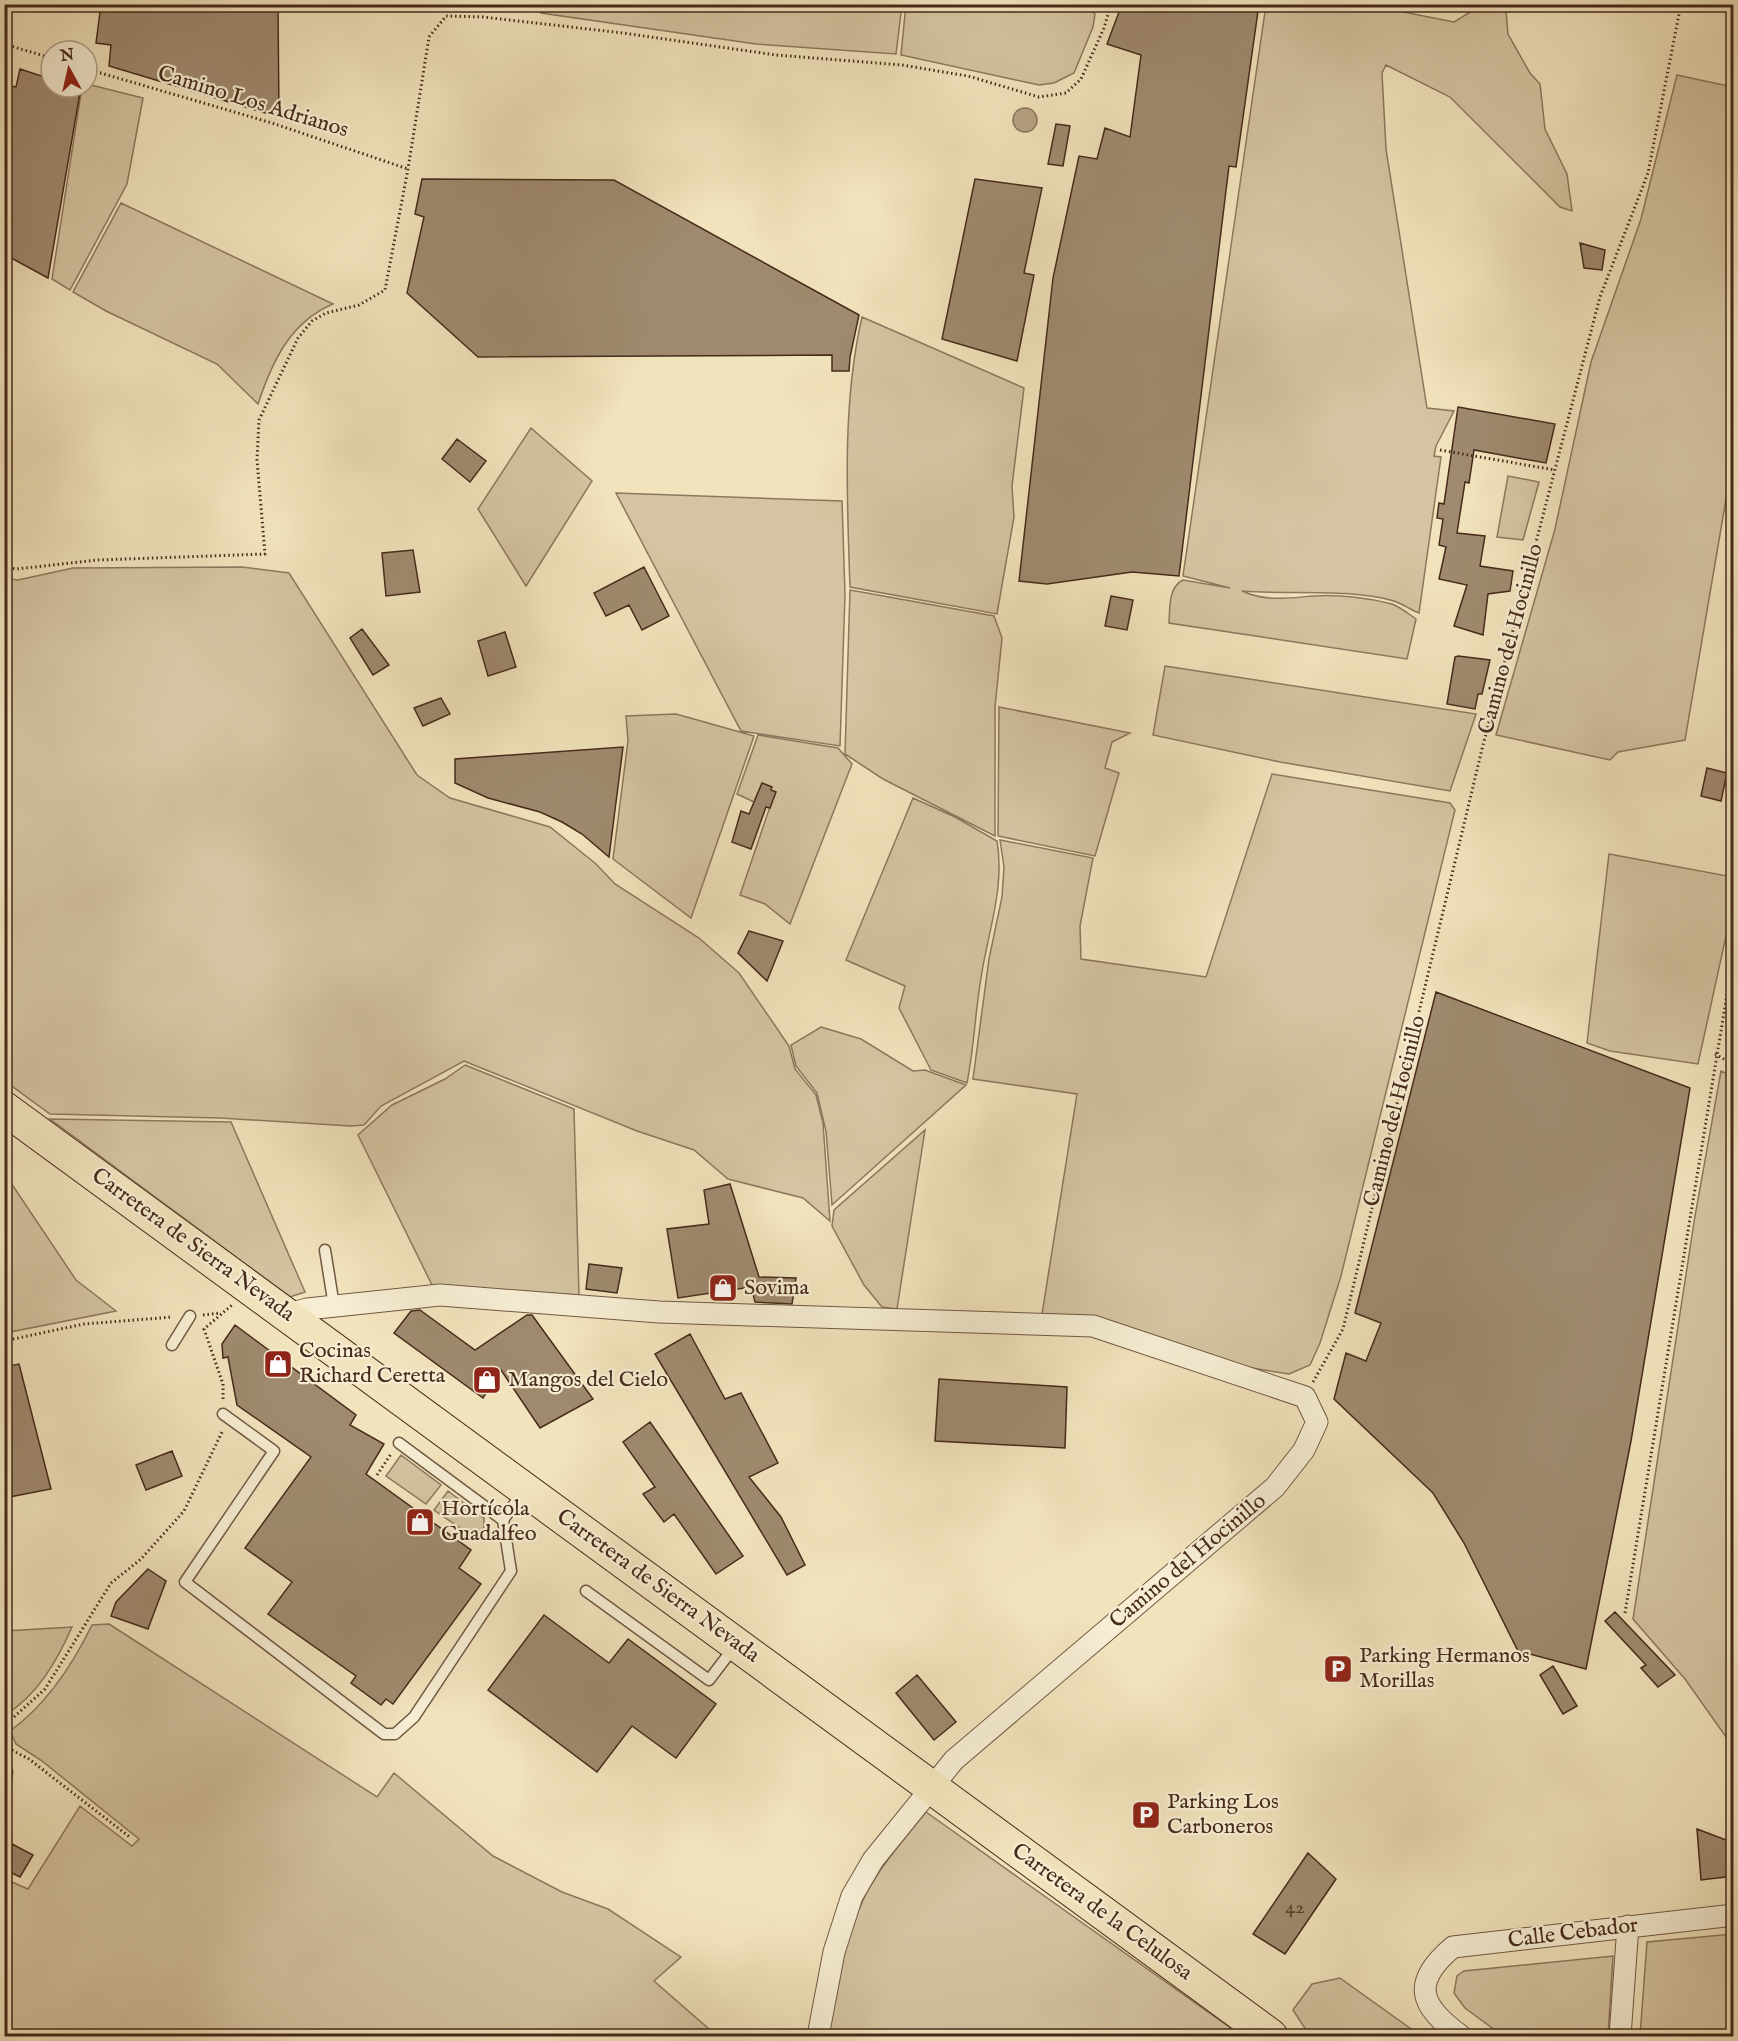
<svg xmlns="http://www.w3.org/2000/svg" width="1738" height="2041" font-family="'IM FELL English',serif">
<rect width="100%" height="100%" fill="#f1e3bc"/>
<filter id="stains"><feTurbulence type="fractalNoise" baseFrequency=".00333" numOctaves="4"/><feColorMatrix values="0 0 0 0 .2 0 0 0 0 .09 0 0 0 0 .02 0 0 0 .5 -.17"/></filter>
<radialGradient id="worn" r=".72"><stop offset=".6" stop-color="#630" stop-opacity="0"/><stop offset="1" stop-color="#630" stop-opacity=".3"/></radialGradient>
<path fill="#d4c4a1" stroke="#8d775e" stroke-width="1.5" d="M906 4 1083 5 1095 14 1093 27 1074 73 1054 83 1039 85 901 55Z
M541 5V4L902 5 896 54 756 44 541 13Z
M1266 5H1368L1454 22 1480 6 1506 11 1508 34 1530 73 1540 84 1545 129 1567 174 1572 211 1560 207 1450 97 1386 65 1382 73 1386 149 1427 408 1454 411 1436 446 1434 456 1441 457 1419 613C1411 610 1403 604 1394 601 1347 588 1290 595 1242 591 1266 602 1288 598 1314 596 1338 594 1369 598 1392 604 1400 607 1409 614 1416 619L1407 659 1169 623C1170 609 1168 587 1183 580L1230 588 1183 576Z
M1677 75 1733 87V458L1685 740 1618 752 1610 760 1496 735 1555 529 1591 362 1641 219Z
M87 84 143 98 127 184 70 290 52 279 82 87H87Z
M121 203 333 304C290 322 272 362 258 404L217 364 106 311 73 292Z
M862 317 1024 388 1012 486 1014 517 997 614 850 587C847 498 842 404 862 317Z
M531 428 592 481 526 586 478 509Z
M1508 476 1539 482 1523 540 1497 537Z
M616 493 842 501 845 594 840 746 741 731Z
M242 567 289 573 417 775 450 798 550 827 596 864 615 884 699 938 739 973 789 1046 795 1069 816 1095 823 1123 830 1221 803 1198 728 1179 694 1150 637 1131 464 1061 381 1106 364 1125 351 1126 220 1118 50 1114 5 1081V578L18 580 73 568Z
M850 590 994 616 1002 638 995 707V836L883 779 845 754Z
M1165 666 1476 714 1450 791 1280 762 1153 735Z
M999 707 1130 733 1112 742 1105 768 1119 773 1095 856 998 836Z
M676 714 754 736 691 918 613 859 628 741 626 716Z
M758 735 838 748 852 764 790 924 765 904 740 895 775 792 761 787 754 802 737 794Z
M1272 774 1450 803 1455 810 1341 1276 1320 1343 1310 1365 1289 1374 1227 1364 1042 1314 1077 1094 973 1079 989 959 1002 897 1004 867 1000 840 1093 858 1080 926 1081 959 1206 977Z
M913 798 955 817 997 841C1005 888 988 931 981 978 975 1013 974 1048 967 1083L931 1070 899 1008 905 986 846 960Z
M1609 854 1733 877V904L1698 1064 1610 1051 1587 1043Z
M821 1027 861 1039 913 1071 925 1070 966 1085 832 1205 826 1131 817 1093 796 1066 791 1045Z
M465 1065 574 1109 579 1295 432 1285 358 1135 392 1105 445 1079Z
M1721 1071 1734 1077 1733 1747 1685 1679 1633 1619 1695 1216Z
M50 1119 231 1122 305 1292 290 1297Z
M925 1130 897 1309 882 1307 864 1285 832 1226 834 1210Z
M5 1174 76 1280 116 1311 5 1333Z
M401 1455 441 1485 426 1504 386 1476Z
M448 1491 484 1518V1527L476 1539 434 1510Z
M109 1624 377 1797 394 1773 493 1856 562 1892 608 1909 681 1957 654 1981 717 2036H5V1879L28 1889 80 1806 132 1846 139 1839 42 1761 16 1744 10 1731C46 1705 72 1666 92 1625Z
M72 1627C57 1661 37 1696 5 1715V1631Z
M926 1812 1242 2036H827C831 1996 848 1931 866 1894 882 1864 905 1838 926 1812Z
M1733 1934V2036H1640L1647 1942Z
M1613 1956 1608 2036H1503L1465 2008 1454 1993 1457 1976 1464 1971Z
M1340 1978 1421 2036H1310L1293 2010 1312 1984Z"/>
<path fill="#b7a485" stroke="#8a735b" stroke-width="1.5" d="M1013 120a12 12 0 1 1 24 0a12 12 0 1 1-24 0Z"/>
<path fill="#9f8a6f" stroke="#462a1b" stroke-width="1.5" d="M101 4H278L279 117 109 66 111 45 96 43Z
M1122 4H1259L1236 167 1229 166 1179 576 1132 572 1047 584 1019 581 1053 278 1079 156 1097 159 1105 128 1130 137 1141 55 1107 44Z
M20 69 51 79V87H81L48 278 4 254V85L16 87Z
M1056 124 1070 126 1063 166 1048 164Z
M422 179 614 180 859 315 850 357 849 371H832V355L478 357 407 293 424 217 415 214Z
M975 179 1042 188 1024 273 1034 275 1017 361 942 339Z
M1580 243 1605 250 1602 270 1584 268Z
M1458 407 1555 424 1546 463 1474 450 1469 483 1465 482 1457 533 1485 536 1480 566 1513 571 1510 591 1488 594 1483 635 1454 626 1467 585 1439 579 1446 547 1439 545 1443 519 1437 518 1439 503 1444 504Z
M457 439 486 461 470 482 442 459Z
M413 550 420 592 386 596 382 553Z
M644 567 669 616 642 630 629 605 606 616 594 593Z
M1111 596 1133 600 1127 630 1105 626Z
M362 629 389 665 373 675 350 638Z
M505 632 516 667 488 676 478 641Z
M1458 656 1490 660 1482 694H1478L1475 709 1447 704 1455 657Z
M441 698 450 714 423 726 414 708Z
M623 747 609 857 582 834 562 822 540 812 488 798 455 783V759Z
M1707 768 1727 773 1721 801 1701 796Z
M762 783 772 787 771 790 776 792 770 808 766 807 751 849 732 842 741 811 749 814Z
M749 931 783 941 767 981 738 953Z
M1436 992 1690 1088 1631 1441 1586 1669 1518 1651 1464 1543 1433 1493 1334 1399 1346 1353 1366 1361 1381 1323 1355 1313Z
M730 1184 759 1277 796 1278 792 1304 755 1302 751 1287 678 1298 667 1229 709 1224 704 1190Z
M589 1264 622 1268 617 1293 586 1289Z
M420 1310 475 1350 527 1315H532L593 1399 540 1428 501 1370 483 1398 394 1333 411 1311Z
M235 1325 356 1415 350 1425 384 1444 366 1474 471 1550 459 1568 481 1584 393 1704 386 1699 381 1705 351 1683 356 1676 268 1614 292 1582 245 1548 311 1457 237 1405 228 1357 223 1358 222 1344Z
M690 1334 725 1399 741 1393 778 1463 749 1477 781 1517 805 1565 787 1575 655 1354Z
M19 1364 51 1489 4 1498V1367Z
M939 1379 1067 1387 1065 1448 935 1441Z
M650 1422 743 1556 716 1574 674 1514 664 1522 643 1494 655 1487 623 1442Z
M172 1451 182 1476 146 1490 136 1465Z
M148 1569 166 1581 148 1629 111 1616 116 1602Z
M1615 1612 1675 1675 1658 1687 1641 1668 1646 1665 1605 1621Z
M544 1615 609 1663 628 1639 716 1704 676 1758 632 1726 597 1772 488 1690Z
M1553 1666 1577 1706 1563 1714 1540 1675Z
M917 1675 956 1722 934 1740 896 1693Z
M1697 1829 1734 1843V1876L1701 1880Z
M12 1844 33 1855 20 1877 4 1869V1856Z
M1308 1853 1336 1879 1285 1954 1253 1934Z"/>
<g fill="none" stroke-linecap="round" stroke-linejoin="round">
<g stroke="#715843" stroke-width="13">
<path id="lane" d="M325 1250 334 1306
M172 1345 190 1316
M223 1414 274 1451 185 1582 384 1734H395L414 1717 511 1571 503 1520 522 1493
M399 1443 503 1520
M586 1591 709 1680 735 1646
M4 1765 7 1772 4 1795"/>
</g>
<g stroke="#715843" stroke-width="23">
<path id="street" d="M288 1314 307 1309 440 1295 659 1312 1093 1326 1305 1397 1317 1422 1304 1450 1275 1487 954 1760 873 1860 852 1896 834 1952 818 2036
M1461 2036C1420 2006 1410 1983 1453 1947L1734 1915
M1620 2036 1628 1926"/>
</g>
<g stroke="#462a1b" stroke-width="35">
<path id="highway" d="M4 1108 1271 2036"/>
</g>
<path stroke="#462a1b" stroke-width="3" stroke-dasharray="1.5 3" stroke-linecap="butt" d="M4 44 51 58
M87 69 272 123 408 169
M1440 450 1555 470
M4 567 16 569 98 560 265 554 257 460 259 420 298 338 312 321 326 313 359 305 385 290 408 169 429 37 446 16 483 17 623 33 776 55 902 65 968 76 1039 97 1066 93 1081 79 1104 28 1111 4
M1715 1054 1734 1065
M203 1315 221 1313
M4 1341 84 1324 173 1317
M1313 1382 1343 1329 1482 749 1600 297 1648 173 1681 4
M223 1399V1384L204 1329 232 1305
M377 1475 391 1454
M1625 1613 1734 952
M4 1726 45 1689 111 1583 141 1559 184 1511 223 1430
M4 1746 29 1759 131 1838"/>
<use href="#lane" stroke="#f6edd3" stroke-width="10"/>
<use href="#street" stroke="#f6edd3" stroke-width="21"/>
<use href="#highway" stroke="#f1e3bc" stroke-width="33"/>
</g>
<defs>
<g id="shop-square" transform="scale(1.5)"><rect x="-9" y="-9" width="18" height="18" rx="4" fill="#8f2418" stroke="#f6edd3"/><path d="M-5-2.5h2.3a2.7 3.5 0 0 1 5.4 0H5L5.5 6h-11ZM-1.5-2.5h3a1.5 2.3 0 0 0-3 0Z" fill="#fff"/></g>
<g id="parking-square" transform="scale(1.5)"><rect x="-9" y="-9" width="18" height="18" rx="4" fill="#8f2418" stroke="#f6edd3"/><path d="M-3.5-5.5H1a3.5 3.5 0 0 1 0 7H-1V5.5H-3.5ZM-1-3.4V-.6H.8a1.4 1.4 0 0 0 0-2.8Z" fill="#fff"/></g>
</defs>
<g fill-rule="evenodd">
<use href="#shop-square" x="723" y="1288"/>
<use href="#shop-square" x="278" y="1364"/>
<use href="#shop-square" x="487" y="1380"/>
<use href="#shop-square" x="420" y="1522"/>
<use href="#parking-square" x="1338" y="1669"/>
<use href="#parking-square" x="1146" y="1815"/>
</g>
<g text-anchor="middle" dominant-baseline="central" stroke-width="4.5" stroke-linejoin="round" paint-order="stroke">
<g font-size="20" fill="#5c4230">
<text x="1295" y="1907">42</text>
</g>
<g font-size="22" fill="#462a1b" stroke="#f6edd3">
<text transform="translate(253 102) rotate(17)">Camino Los Adrianos</text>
<text transform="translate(1511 639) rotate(-75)">Camino del Hocinillo</text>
<text transform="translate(1395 1111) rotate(-76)">Camino del Hocinillo</text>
<text transform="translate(193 1245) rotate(36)">Carretera de Sierra Nevada</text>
<text transform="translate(1188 1561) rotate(-40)">Camino del Hocinillo</text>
<text transform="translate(658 1586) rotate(36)">Carretera de Sierra Nevada</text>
<text transform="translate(1102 1912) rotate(36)">Carretera de la Celulosa</text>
<text transform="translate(1573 1933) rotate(-7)">Calle Cebador</text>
</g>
<g font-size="22" fill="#462a1b" stroke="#f6edd3" text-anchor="start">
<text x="744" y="1288">Sovima</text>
<text x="299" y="1351">Cocinas<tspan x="299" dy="25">Richard Ceretta</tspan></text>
<text x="508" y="1380">Mangos del Cielo</text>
<text x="441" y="1509">Hortícola<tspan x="441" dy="25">Guadalfeo</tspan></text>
<text x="1359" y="1656">Parking Hermanos<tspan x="1359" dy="25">Morillas</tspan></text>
<text x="1167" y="1802">Parking Los<tspan x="1167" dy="25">Carboneros</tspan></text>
</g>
</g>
<rect width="1738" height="2041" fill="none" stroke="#f1e3bc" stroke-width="24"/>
<rect x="6" y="6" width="1726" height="2029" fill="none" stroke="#462a1b" stroke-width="3"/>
<rect x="12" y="12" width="1714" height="2017" fill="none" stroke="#462a1b" stroke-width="1.5"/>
<g transform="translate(69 69) rotate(352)"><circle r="28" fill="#f6edd3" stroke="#b09f89" stroke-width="1.5"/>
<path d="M0-4.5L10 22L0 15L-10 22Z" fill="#8f2418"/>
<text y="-9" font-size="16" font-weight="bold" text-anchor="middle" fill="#462a1b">N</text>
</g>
<rect width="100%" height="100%" filter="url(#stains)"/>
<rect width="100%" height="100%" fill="url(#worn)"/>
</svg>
